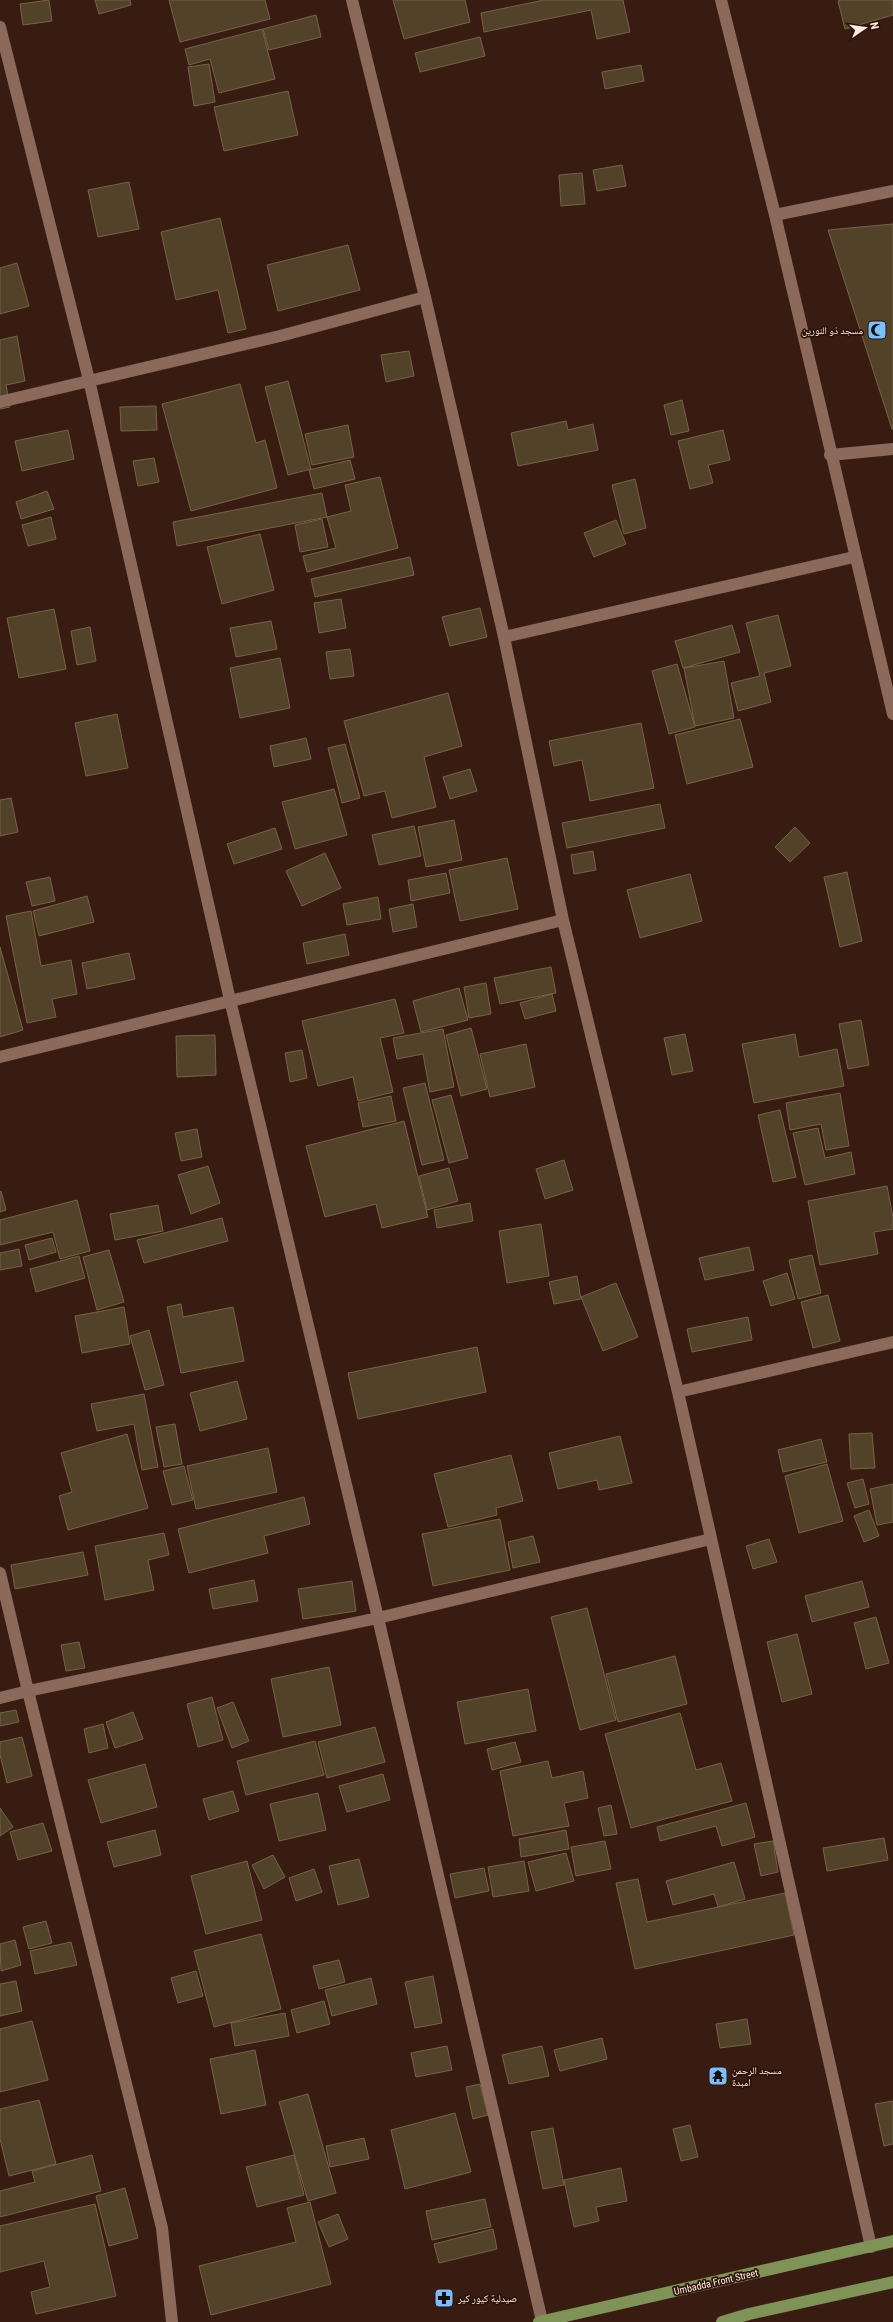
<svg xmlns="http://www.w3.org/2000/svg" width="893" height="2322" font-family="'Roboto Condensed','Noto Naskh Arabic',sans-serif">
<rect width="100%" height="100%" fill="#391c11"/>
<path fill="#52422a" stroke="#776347" d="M49 0 52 21 23 25 20 4Z
M95 0H130L131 5 99 14Z
M169 0H265L270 19 180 42Z
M393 0H465L470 22 404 39Z
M544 0H623L630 32 597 39 591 10 484 32 481 13Z
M842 0H893V15L845 29 838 1Z
M316 15 321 37 269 50 263 29Z
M262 29 275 79 219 93 210 59 189 65 185 49Z
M480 37 485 56 420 72 415 53Z
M209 64 215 102 194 106 188 67Z
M641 65 644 81 605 89 602 72Z
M288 91 298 135 224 151 214 107Z
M622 165 626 186 597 191 593 170Z
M582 173 585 204 561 206 559 175Z
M129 182 139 229 98 237 88 190Z
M220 218 246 329 228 333 218 290 176 300 161 232Z
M893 224V429H892L828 230Z
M348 245 360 290 278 311 267 265Z
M17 263 29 306 0 314V268Z
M17 336 25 381 6 385 10 407 0 409V340Z
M409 351 414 376 386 382 381 355Z
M288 381 311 469 288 475 265 387Z
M240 384 256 443 265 440 277 488 191 511 162 404Z
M682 400 689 431 671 435 664 405Z
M156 406 157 430 121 431 120 407Z
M566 421 568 430 593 424 598 450 518 466 511 433Z
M348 425 354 457 312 465 305 434Z
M68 430 74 459 22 471 15 441Z
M723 430 730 460 708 465 713 483 690 489 678 441Z
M154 458 159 482 138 486 133 461Z
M350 460 355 479 314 489 309 470Z
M380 477 398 548 307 572 303 556 336 548 327 517 351 511 345 485Z
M635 479 646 528 624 534 612 485Z
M47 491 54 509 21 519 16 502Z
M322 493 327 517 177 546 173 522Z
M51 517 56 539 28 546 22 525Z
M322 519 328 547 300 552 295 525Z
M616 520 626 544 594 557 584 533Z
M260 534 274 590 222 604 207 547Z
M410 557 414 575 315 597 311 579Z
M341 599 346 628 319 633 314 603Z
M480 608 487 637 450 646 442 617Z
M54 609 66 669 19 678 7 618Z
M778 615 791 666 764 673 771 702 738 711 731 683 760 676 746 623Z
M271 621 277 649 236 657 230 628Z
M732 625 740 652 683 668 675 641Z
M90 627 96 661 77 665 71 631Z
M350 649 354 676 330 679 326 652Z
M280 658 290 708 240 718 230 668Z
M724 661 734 718 695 726 684 668Z
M677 664 695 727 669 734 652 671Z
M448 693 462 746 424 757 436 807 392 818 385 791 364 796 344 721Z
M117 714 128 768 86 776 75 723Z
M740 719 753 767 687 784 675 735Z
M641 723 654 788 590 801 582 760 554 766 549 741Z
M306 738 311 759 274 767 270 746Z
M345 744 360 798 342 803 328 748Z
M470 769 477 791 450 799 443 777Z
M334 789 347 835 295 849 282 802Z
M11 798 18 832 0 836V800Z
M660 804 665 828 567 848 562 823Z
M454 820 462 860 426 867 418 827Z
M414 826 421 856 379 865 372 835Z
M795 827 810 843 790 862 775 847Z
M275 828 282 849 234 864 227 844Z
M593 851 596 870 574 874 571 855Z
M325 853 341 888 302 906 286 871Z
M507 858 518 909 460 921 449 870Z
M847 872 862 941 840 947 824 877Z
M446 873 450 893 411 901 408 880Z
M690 874 702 921 640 938 627 890Z
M50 877 55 901 32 906 26 882Z
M87 896 94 922 39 936 33 911Z
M378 897 381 919 347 925 343 904Z
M413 904 417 927 393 932 389 909Z
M31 911 41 966 71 960 77 994 52 999 56 1017 27 1023 6 916Z
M345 934 349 955 307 964 303 943Z
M0 947 23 1030 0 1037Z
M129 953 135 979 87 989 82 963Z
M551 967 556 993 500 1004 494 978Z
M486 983 491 1014 469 1018 464 987Z
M459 988 468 1020 421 1032 413 1001Z
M552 994 556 1011 525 1019 520 1003Z
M395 999 404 1033 380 1038 393 1092 358 1101 353 1077 318 1086 302 1021Z
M861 1020 869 1065 848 1069 839 1024Z
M471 1028 487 1089 461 1096 446 1035Z
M443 1029 454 1087 430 1092 423 1054 397 1059 393 1038Z
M685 1034 693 1071 672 1075 664 1038Z
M795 1034 799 1057 837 1049 844 1086 754 1103 742 1044Z
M215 1035 216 1075 177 1077 176 1036Z
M526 1044 535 1087 490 1097 480 1054Z
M302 1050 307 1078 290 1082 285 1053Z
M425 1083 444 1160 422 1165 403 1088Z
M840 1093 849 1146 826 1150 821 1124 790 1130 786 1103Z
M451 1095 468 1158 449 1163 432 1100Z
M391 1096 396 1121 363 1127 358 1103Z
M780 1110 796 1177 773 1182 758 1115Z
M404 1121 428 1217 382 1228 376 1204 325 1217 306 1146Z
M818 1128 825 1158 851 1152 855 1174 805 1185 793 1133Z
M197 1129 202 1157 181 1161 175 1133Z
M564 1160 573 1190 545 1199 536 1169Z
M208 1166 220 1203 191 1214 178 1175Z
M449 1168 458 1201 427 1210 419 1176Z
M887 1186 893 1218V1229L874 1232 878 1254 820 1265 808 1201Z
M1 1191 6 1210 0 1212V1192Z
M77 1200 90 1251 60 1259 53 1232 0 1245V1220Z
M470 1203 473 1221 437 1228 434 1210Z
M158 1205 163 1231 115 1240 110 1214Z
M222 1218 228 1241 144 1263 137 1240Z
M541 1224 549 1276 507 1283 499 1231Z
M52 1238 56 1252 29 1260 25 1245Z
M749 1247 754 1270 705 1280 699 1258Z
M19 1249 22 1266 0 1270V1253Z
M109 1250 124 1302 97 1310 83 1257Z
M812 1255 821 1293 798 1299 789 1260Z
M79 1256 85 1278 36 1292 30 1269Z
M787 1273 795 1299 771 1306 763 1281Z
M577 1276 581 1299 554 1304 549 1282Z
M616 1283 638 1337 603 1351 581 1297Z
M828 1295 840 1341 813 1348 801 1302Z
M181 1304 183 1317 233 1307 244 1361 181 1373 167 1307Z
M124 1307 130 1344 82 1353 75 1316Z
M748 1317 752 1340 692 1352 687 1329Z
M149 1330 164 1385 145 1390 130 1336Z
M477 1347 486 1392 358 1419 348 1373Z
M237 1381 247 1419 200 1431 190 1393Z
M144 1394 158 1467 142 1470 134 1424 97 1431 91 1404Z
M175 1424 182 1464 164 1467 156 1427Z
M872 1433 875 1468 851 1469 849 1434Z
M127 1434 148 1508 68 1530 59 1496 72 1492 61 1453Z
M620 1436 632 1483 599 1490 597 1480 558 1489 549 1453Z
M821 1439 827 1462 783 1472 778 1450Z
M268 1448 277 1492 196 1509 187 1466Z
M511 1455 523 1501 496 1508 497 1515 448 1527 434 1474Z
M827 1464 843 1521 799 1533 785 1476Z
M184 1466 193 1500 172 1505 163 1471Z
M863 1479 869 1504 855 1508 847 1483Z
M893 1484V1522L877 1525 870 1489Z
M304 1497 310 1524 264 1536 268 1553 189 1573 178 1529Z
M869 1510 879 1536 864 1542 854 1516Z
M500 1519 510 1570 433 1586 422 1534Z
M164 1533 169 1555 148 1560 154 1590 105 1600 95 1546Z
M533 1536 540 1562 513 1568 508 1542Z
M769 1539 777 1562 753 1569 746 1546Z
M83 1552 88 1575 15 1589 11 1565Z
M254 1580 258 1601 213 1609 209 1589Z
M352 1581 356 1611 303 1619 298 1589Z
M862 1581 869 1607 812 1622 805 1596Z
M587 1608 616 1720 580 1730 551 1617Z
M876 1617 889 1663 866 1669 854 1623Z
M797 1634 812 1694 782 1702 767 1642Z
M79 1642 85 1668 66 1671 61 1645Z
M675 1656 687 1704 618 1722 606 1674Z
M329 1667 341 1725 283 1737 271 1679Z
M528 1689 536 1731 465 1744 457 1702Z
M212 1697 223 1740 198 1747 187 1704Z
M233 1702 249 1741 232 1748 217 1708Z
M16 1710 19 1722 0 1726V1713Z
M133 1712 143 1739 115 1748 106 1722Z
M680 1713 696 1770 721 1763 732 1801 631 1828 605 1734Z
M103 1724 108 1748 89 1753 84 1729Z
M375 1727 385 1762 327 1778 318 1742Z
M22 1737 32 1776 7 1783 0 1755V1742Z
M315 1741 324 1775 246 1795 237 1761Z
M515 1742 521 1762 492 1770 487 1749Z
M548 1761 552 1778 583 1771 588 1798 564 1803 569 1826 513 1836 500 1771Z
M145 1764 157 1807 101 1823 88 1780Z
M383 1774 390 1800 347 1812 339 1786Z
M233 1791 239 1811 209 1820 203 1799Z
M318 1793 326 1830 279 1841 270 1804Z
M746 1803 755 1837 722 1846 716 1826 660 1841 657 1827Z
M611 1805 617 1834 604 1836 598 1808Z
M0 1808 13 1827 0 1836Z
M43 1823 52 1851 18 1860 10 1832Z
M155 1830 161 1855 114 1867 107 1842Z
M566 1830 569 1849 521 1857 519 1839Z
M884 1838 888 1860 827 1871 823 1848Z
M605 1841 611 1869 576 1876 571 1847Z
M773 1841 778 1872 761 1876 754 1844Z
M566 1853 574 1881 536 1891 528 1862Z
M273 1855 285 1877 264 1889 252 1865Z
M359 1859 369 1897 338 1905 329 1866Z
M247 1861 262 1920 206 1934 191 1876Z
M524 1861 529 1891 493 1897 488 1867Z
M734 1862 745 1899 718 1907 714 1894 673 1905 666 1881Z
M484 1868 489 1891 455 1898 450 1874Z
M314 1869 322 1892 296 1901 289 1878Z
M638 1879 647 1922 785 1893 794 1935 635 1969 616 1883Z
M46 1921 52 1943 29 1949 23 1927Z
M261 1934 281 2009 214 2027 194 1951Z
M15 1940 21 1965 1 1971 0 1944Z
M71 1942 77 1965 35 1974 30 1951Z
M339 1960 345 1982 319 1989 313 1966Z
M196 1971 203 1996 178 2003 171 1978Z
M433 1976 442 2023 415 2028 405 1982Z
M371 1978 377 2004 332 2016 325 1990Z
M16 1981 22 2011 0 2016V1984Z
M324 2001 330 2024 297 2033 291 2010Z
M285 2013 289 2036 235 2046 231 2023Z
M747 2019 751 2044 720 2048 716 2024Z
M32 2021 48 2080 0 2092V2029Z
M602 2038 607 2059 560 2071 554 2050Z
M447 2046 452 2070 416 2077 411 2053Z
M542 2046 549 2076 509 2084 502 2055Z
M255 2050 266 2105 221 2114 210 2059Z
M480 2084 488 2115 473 2119 466 2087Z
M308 2094 336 2193 308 2201 279 2102Z
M39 2100 56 2164 9 2176 0 2139V2109Z
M893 2101V2144L884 2146 875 2104Z
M455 2113 471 2172 405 2189 391 2130Z
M690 2125 698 2157 681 2161 673 2129Z
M553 2128 564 2185 543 2189 531 2132Z
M364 2138 369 2159 330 2167 326 2146Z
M92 2155 101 2191 0 2217V2191L35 2182 32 2171Z
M294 2155 304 2195 257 2207 246 2167Z
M621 2168 627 2201 596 2207 599 2221 574 2227 564 2180Z
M125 2188 138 2238 109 2246 96 2196Z
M485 2199 491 2227 432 2240 426 2211Z
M310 2202 331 2284 211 2315 199 2266 296 2242 287 2208Z
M95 2204 116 2296 36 2314 31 2292 50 2287 44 2261 0 2272V2226Z
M338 2214 348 2239 329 2247 318 2222Z
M493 2229 497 2249 439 2263 434 2244Z"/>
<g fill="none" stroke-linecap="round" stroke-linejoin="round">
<path stroke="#8b695b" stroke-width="12" d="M352 0 425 297 504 637 563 920 678 1392 871 2247
M721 0 775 215 893 714
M0 27 89 380 230 1000 378 1618 542 2321
M775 215 893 191
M0 402 280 336 425 297
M830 455 893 449
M504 637 854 557
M0 1057 563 920
M678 1392 893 1342
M0 1573 28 1691 0 1698
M172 2322 162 2228 28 1691 378 1618 711 1539"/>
<path stroke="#7f9257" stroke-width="12" d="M539 2322 893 2241
M722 2322 749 2314 893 2282"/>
</g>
<defs>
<g id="mosque-square" transform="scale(1)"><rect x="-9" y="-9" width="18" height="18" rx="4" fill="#7dbef9" stroke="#2e1308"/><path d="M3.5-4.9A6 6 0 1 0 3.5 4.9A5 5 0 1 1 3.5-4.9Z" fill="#111"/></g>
<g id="temple-square" transform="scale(1)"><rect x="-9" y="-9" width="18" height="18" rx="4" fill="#7dbef9" stroke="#2e1308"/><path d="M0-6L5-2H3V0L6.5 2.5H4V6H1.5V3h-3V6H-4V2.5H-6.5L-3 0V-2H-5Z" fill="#111"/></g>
<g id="pharmacy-square" transform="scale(1)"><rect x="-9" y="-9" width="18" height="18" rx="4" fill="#7dbef9" stroke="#2e1308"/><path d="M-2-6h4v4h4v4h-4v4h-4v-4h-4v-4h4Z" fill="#111"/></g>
</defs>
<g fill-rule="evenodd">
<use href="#mosque-square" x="877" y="330"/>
<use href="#temple-square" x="718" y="2076"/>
<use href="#pharmacy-square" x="444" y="2298"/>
</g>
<g text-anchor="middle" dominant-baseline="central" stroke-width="3.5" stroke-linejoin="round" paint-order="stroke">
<g font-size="10" fill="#ffeee8" stroke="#2e1308" text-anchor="start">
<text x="863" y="330" text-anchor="end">مسجد ذو النورين</text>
<text x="732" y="2070">مسجد الرحمن<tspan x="732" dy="12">امبدة</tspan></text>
<text x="458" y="2298">صيدلية كيور كير</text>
</g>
<g font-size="10" fill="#ffeee8" stroke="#2e1308">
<text transform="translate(716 2282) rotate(-13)">Umbadda Front Street</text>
</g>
</g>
<g transform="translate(865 28) rotate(77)" stroke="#2e1308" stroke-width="3" paint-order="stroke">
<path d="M0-3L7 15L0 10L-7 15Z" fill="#ffeee8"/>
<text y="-6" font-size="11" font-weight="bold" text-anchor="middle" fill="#ffeee8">N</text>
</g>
</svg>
